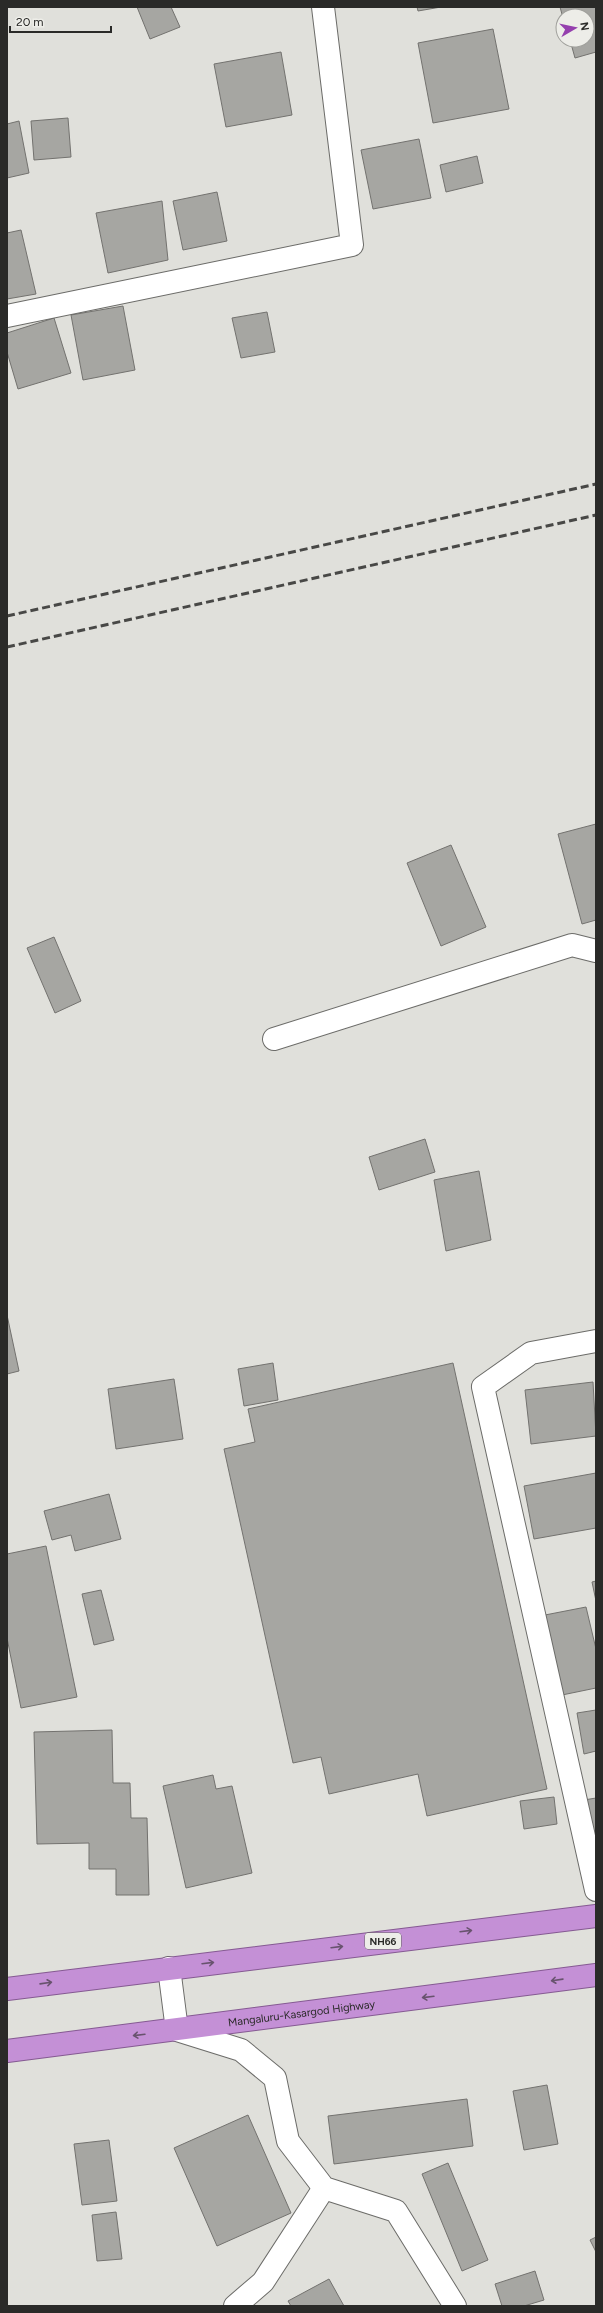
<svg xmlns="http://www.w3.org/2000/svg" width="603" height="2313" font-family="Figtree,sans-serif">
<rect width="100%" height="100%" fill="#e0e0db"/>
<path fill="#a6a6a2" stroke="#73726f" d="M137 7H171L180 27 150 39Z
M417 7H441L418 11Z
M560 7H596V52L575 58 570 40H587V16H563V18Z
M493 29 509 109 433 123 418 43Z
M281 52 292 115 226 127 214 64Z
M68 118 71 157 34 160 31 121Z
M19 121 29 173 7 178V124Z
M419 139 431 198 373 209 361 150Z
M477 156 483 183 446 192 440 165Z
M217 192 227 241 183 250 173 201Z
M162 201 168 260 108 273 96 213Z
M21 230 36 294 7 299V233Z
M123 306 135 370 83 380 71 315Z
M267 312 275 352 241 358 232 318Z
M54 318 71 373 18 389 7 352V333Z
M596 824V920L582 924 558 834Z
M451 845 486 927 441 946 407 863Z
M54 937 81 1001 55 1013 27 948Z
M425 1139 435 1172 379 1190 369 1157Z
M479 1171 491 1240 446 1251 434 1180Z
M7 1315 19 1371 7 1374Z
M273 1363 278 1400 244 1406 238 1369Z
M453 1363 547 1789 427 1816 418 1774 329 1794 321 1757 293 1763 224 1449 255 1442 248 1409Z
M174 1379 183 1439 116 1449 108 1389Z
M593 1382 596 1436 531 1444 525 1390Z
M596 1473V1528L534 1539 524 1486Z
M109 1494 121 1539 75 1551 71 1535 52 1540 44 1511Z
M46 1546 77 1697 21 1708 7 1638V1554Z
M596 1581V1601L592 1582Z
M101 1590 114 1640 94 1645 82 1594Z
M586 1607 596 1649V1688L562 1695 545 1615Z
M596 1710V1751L584 1754 577 1713Z
M112 1730 113 1783H130L131 1818H147L149 1895H116V1869H89V1843L37 1844 34 1732Z
M213 1775 216 1789 232 1786 252 1873 186 1888 163 1786Z
M554 1797 557 1824 524 1829 520 1801Z
M596 1798V1838L583 1839 578 1801Z
M547 2085 558 2144 524 2150 513 2091Z
M467 2099 473 2146 334 2164 328 2116Z
M248 2115 291 2213 217 2246 174 2148Z
M109 2140 117 2201 82 2205 74 2144Z
M448 2163 488 2260 462 2271 422 2174Z
M116 2212 122 2259 97 2261 92 2215Z
M596 2237V2252L590 2240Z
M535 2271 544 2300 524 2306H502L495 2284Z
M329 2279 344 2306H291L288 2301Z"/>
<g fill="none" stroke-linecap="round" stroke-linejoin="round">
<g stroke="#6c6c69" stroke-width="24">
<path id="minor" d="M7 316 352 245 323 7
M274 1039 572 945 596 951
M596 1341 531 1353 483 1387 596 1890
M235 2306 263 2282 324 2188"/>
</g>
<g stroke="#6c6c69" stroke-width="24">
<path id="tertiary" d="M169 1968 177 2030 241 2050 275 2078 288 2141 324 2188 396 2211 455 2306"/>
</g>
<g stroke="#855a92" stroke-width="24">
<g id="trunk">
<path d="M7 1989 596 1916"/>
<path id="s1" d="M7 2051 596 1975"/>
</g>
</g>
<use href="#minor" stroke="#fff" stroke-width="22"/>
<use href="#tertiary" stroke="#fff" stroke-width="22"/>
<use href="#trunk" stroke="#c490d6" stroke-width="22"/>
<path stroke="#484846" stroke-width="3" stroke-dasharray="8 4" stroke-linecap="butt" d="M7 616 596 484
M7 647 596 515"/>
</g>
<defs><path id="oneway-shaft" d="M-6 0H5M1.5-3L5.5 0L1.5 3" fill="none" stroke-width="1.6" stroke-linecap="round" stroke-linejoin="round"/></defs>
<g stroke="#68536e">
<use href="#oneway-shaft" transform="translate(466 1931) rotate(-7)"/>
<use href="#oneway-shaft" transform="translate(337 1947) rotate(-7)"/>
<use href="#oneway-shaft" transform="translate(208 1963) rotate(-7)"/>
<use href="#oneway-shaft" transform="translate(557 1980) rotate(172)"/>
<use href="#oneway-shaft" transform="translate(46 1983) rotate(-8)"/>
<use href="#oneway-shaft" transform="translate(428 1997) rotate(173)"/>
<use href="#oneway-shaft" transform="translate(139 2035) rotate(173)"/>
</g>
<g text-anchor="middle" dominant-baseline="central" stroke-width="3.5" stroke-linejoin="round" paint-order="stroke">
<rect fill="#edede8" stroke="#646462" stroke-width="1" x="365" y="1933" width="36" height="16" rx="3"/>
<g font-size="10" font-weight="bold" fill="#2a2a28">
<text x="383" y="1941">NH66</text>
</g>
<g font-size="11" fill="#2a2a28" stroke="#edede8">
<text stroke="none"><textPath href="#s1" startOffset="297">Mangaluru-Kasargod Highway</textPath></text>
</g>
</g>
<rect width="603" height="2313" fill="none" stroke="#2a2a28" stroke-width="16"/>
<g transform="translate(575 28) rotate(81)"><circle r="19" fill="#edede8" stroke="#9f9f9b"/>
<path d="M0-3L7 15L0 10L-7 15Z" fill="#9540ae"/>
<text y="-6" font-size="11" font-weight="bold" text-anchor="middle" fill="#2a2a28">N</text>
</g>
<path d="M10 26v6h101v-6" fill="none" stroke="#2a2a28" stroke-width="2"/>
<text x="16" y="26" font-size="12" fill="#2a2a28" stroke="#edede8" stroke-width="3" paint-order="stroke">20 m</text>
</svg>
